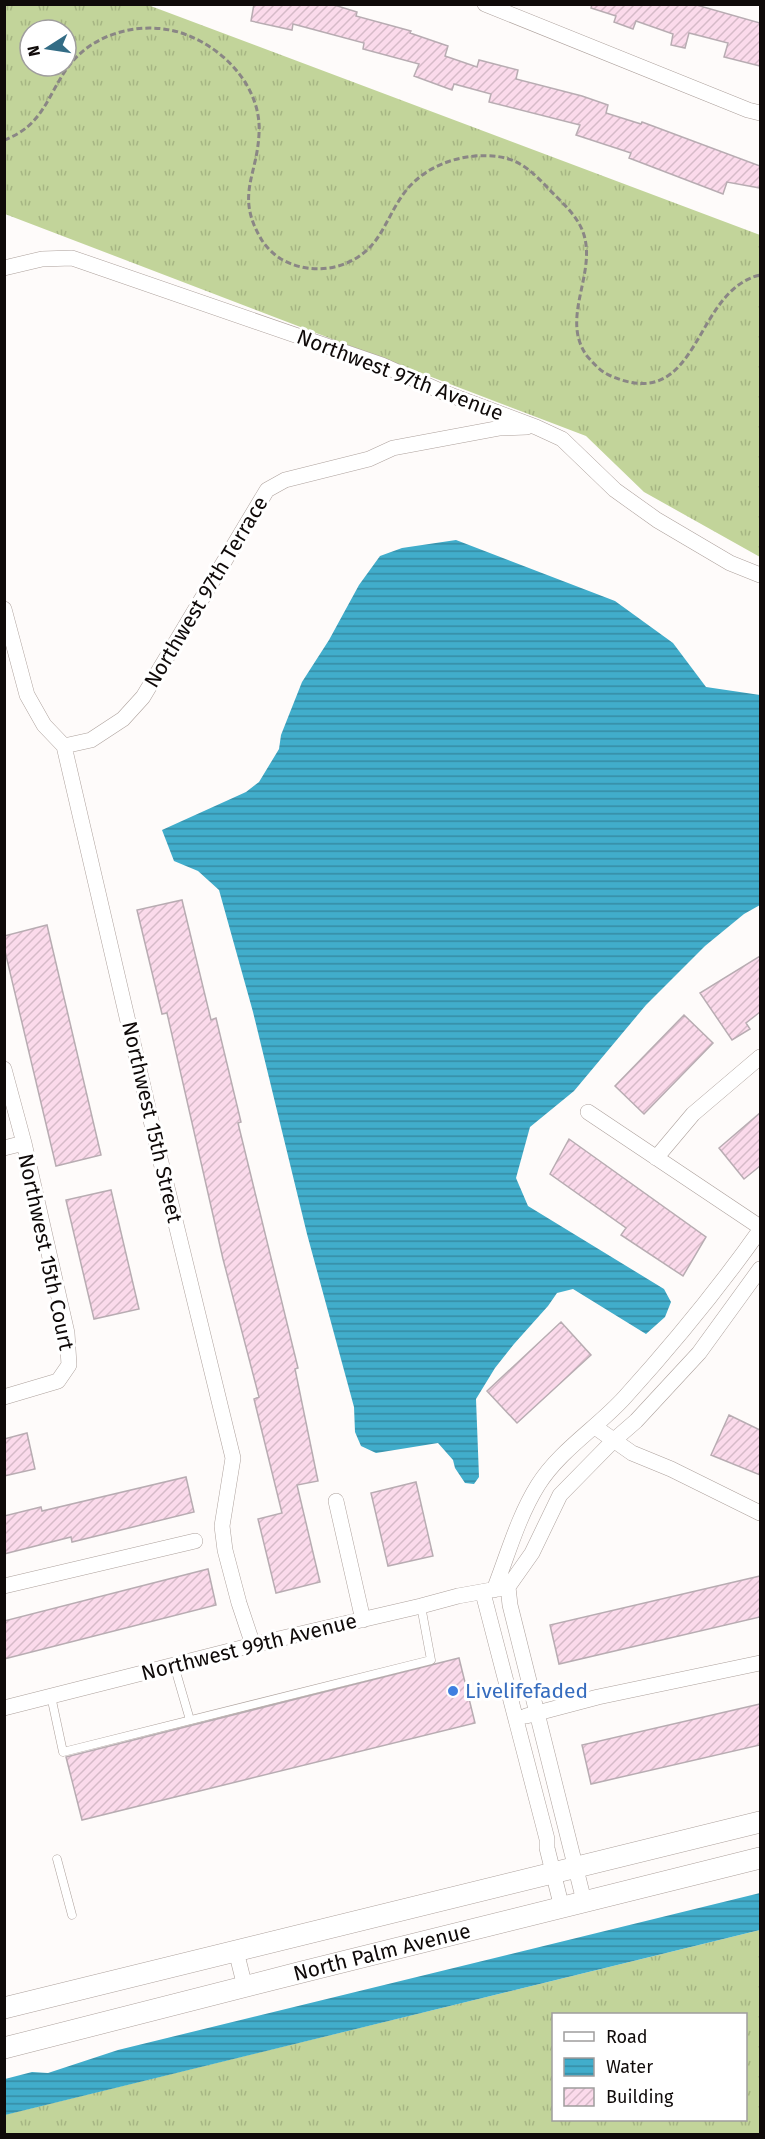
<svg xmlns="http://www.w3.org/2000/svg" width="765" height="2139" font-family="'Fira Sans',sans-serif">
<defs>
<pattern id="grass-tufts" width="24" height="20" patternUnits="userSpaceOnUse" patternTransform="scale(1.5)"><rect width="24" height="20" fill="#c2d49a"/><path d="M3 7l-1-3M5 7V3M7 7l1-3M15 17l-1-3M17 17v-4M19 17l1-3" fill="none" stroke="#a6b583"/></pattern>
<pattern id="water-rules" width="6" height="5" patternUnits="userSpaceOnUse" patternTransform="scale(1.5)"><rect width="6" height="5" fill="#41adcb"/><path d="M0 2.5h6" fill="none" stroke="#358ba3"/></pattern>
<pattern id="building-hatch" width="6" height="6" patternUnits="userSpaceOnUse" patternTransform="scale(1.5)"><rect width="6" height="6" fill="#fbdaeb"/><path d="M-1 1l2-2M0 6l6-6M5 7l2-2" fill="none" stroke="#d6bac8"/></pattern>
</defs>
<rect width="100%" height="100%" fill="#fefbfa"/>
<path fill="url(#grass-tufts)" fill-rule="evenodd" d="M4 5H148L760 235V557L644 492 586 436 5 214ZM30 30H66V66H30Z
M760 1930V2134H5L4 2115ZM554 2014H746V2120H554Z"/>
<path fill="url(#water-rules)" d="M456 540 615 601 673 643 706 687 760 695V905L744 914 705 946 646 1005 574 1091 530 1127 516 1178 528 1206 664 1289 671 1302 665 1317 646 1334 573 1289 557 1293 548 1306 514 1344 495 1368 476 1399 479 1477 474 1484 465 1483 455 1468 453 1460 438 1443 376 1453 361 1446 355 1432 354 1407 307 1234 253 1012 219 890 198 871 174 861 162 830 246 792 259 782 279 749 281 735 302 682 329 640 359 585 380 556 402 548Z
M760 1893V1930L5 2115V2079L32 2072 48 2073 118 2050Z"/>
<path fill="url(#building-hatch)" stroke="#b8acb2" stroke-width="1.5" d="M254 4H331L357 12 356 16 411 31 410 33 448 46 445 56 477 67 479 60 518 70 516 79 582 96 608 105 606 113 641 124 642 122 760 166V188L727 182 723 194 629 158 631 153 576 135 580 125 489 102 491 94 454 84 452 90 414 76 419 64 363 49 364 43 293 24 292 30 251 21Z
M592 4H693L760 23V66L724 57 728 43 689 33 685 48 671 45 673 34 636 21 633 29 614 22 616 16 591 8Z
M182 900 211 1020 216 1018 241 1122 238 1123 298 1368 295 1369 318 1481 297 1485 320 1582 276 1593 258 1519 282 1513 254 1399 259 1397 223 1259 167 1013 162 1014 137 910Z
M47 925 101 1155 56 1166 4 947V936Z
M760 956V1012L746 1023 750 1029 732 1040 700 993Z
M684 1015 713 1043 644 1114 615 1086Z
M760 1113V1166L744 1179 719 1148Z
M569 1139 706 1237 683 1276 621 1235 626 1228 550 1174Z
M111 1190 139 1309 94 1319 66 1200Z
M561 1322 591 1355 517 1423 487 1391Z
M729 1415 760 1430V1475L711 1455Z
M27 1433 35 1469 4 1476V1439Z
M186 1477 194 1512 72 1542 71 1537 4 1554V1516L41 1507 42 1511Z
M416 1482 433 1556 388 1566 371 1493Z
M208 1569 216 1605 4 1659V1621Z
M760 1576V1617L559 1664 550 1625Z
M459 1658 475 1723 82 1820 66 1757Z
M760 1704V1745L591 1784 582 1745Z"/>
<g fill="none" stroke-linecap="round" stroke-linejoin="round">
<g stroke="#ada19c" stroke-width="9">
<path id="lane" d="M174 1665 190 1720
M51 1696 63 1752 431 1660 421 1606
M57 1859 72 1915"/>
</g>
<g stroke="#ada19c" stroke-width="16">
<path id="street" d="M485 4 748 110 760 113
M4 268 42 259 72 258 382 365 445 393 536 427 562 439 615 490 657 520 730 563 760 575
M4 609 27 695 44 725 64 746 156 1142 233 1458 222 1526 225 1550 239 1603 253 1645
M64 746 91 740 123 719 143 697 267 490 285 480 369 459 393 448 500 428 527 427
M4 1069 24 1143 67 1333 69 1365 58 1381 4 1397
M588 1112 760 1227
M4 1148 24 1143
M656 1158 693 1114 760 1057
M595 1427 632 1453 671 1469 760 1513
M336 1501 363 1620
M4 1586 195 1541
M508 1587 510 1605 584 1901
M494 1590C508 1554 518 1517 538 1485 560 1450 598 1427 625 1397 673 1344 719 1288 760 1230
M483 1593 547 1839V1848L562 1908
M4 1708 253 1645 421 1606 458 1596 508 1587 532 1553 560 1495 613 1441 636 1421 699 1353 760 1269
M526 1716 598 1697 760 1663
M236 1951 245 1987"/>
</g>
<g stroke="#ada19c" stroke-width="22">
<g id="secondary">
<path d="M4 2008 760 1822"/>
<path id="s1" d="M4 2048 302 1972 760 1858"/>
</g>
</g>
<path stroke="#8a8685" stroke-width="3" stroke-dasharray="6 3" stroke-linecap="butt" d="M4 140C43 126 47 96 68 67 94 31 147 19 187 35 226 50 262 89 259 134 257 176 236 195 260 237 264 245 273 254 281 259 312 277 354 270 376 240 389 222 396 199 413 183 429 167 452 158 475 156 509 154 523 162 546 186 560 201 578 215 584 235 596 275 560 319 587 356 594 364 601 372 611 376 701 415 692 291 760 275"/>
<use href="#lane" stroke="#fff" stroke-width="8"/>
<use href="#street" stroke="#fff" stroke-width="15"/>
<use href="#secondary" stroke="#fff" stroke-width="21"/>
</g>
<circle fill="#3f7fe0" stroke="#fff" stroke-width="2" cx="453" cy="1691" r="6"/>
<g text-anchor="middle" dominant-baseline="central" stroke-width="6" stroke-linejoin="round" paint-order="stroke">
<g font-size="21" fill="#0f0a09" stroke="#fff">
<text transform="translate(400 375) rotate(21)">Northwest 97th Avenue</text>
<text transform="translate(206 592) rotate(-59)">Northwest 97th Terrace</text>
<text transform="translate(152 1122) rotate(77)">Northwest 15th Street</text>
<text transform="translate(46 1252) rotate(78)">Northwest 15th Court</text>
<text transform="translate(249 1647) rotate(-14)">Northwest 99th Avenue</text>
<text stroke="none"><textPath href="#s1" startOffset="390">North Palm Avenue</textPath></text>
</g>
<g font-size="21" fill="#366cbe" stroke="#fff" text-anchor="start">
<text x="465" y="1691">Livelifefaded</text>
</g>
</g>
<rect width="765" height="2139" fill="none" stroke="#0f0a09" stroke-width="12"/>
<rect x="552" y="2013" width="195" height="108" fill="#ffffff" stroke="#9f9d9d" stroke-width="1.5"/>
<rect x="564" y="2032" width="30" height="9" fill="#ffffff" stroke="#9f9d9d" stroke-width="1.5"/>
<text x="606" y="2043" font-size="18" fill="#0f0a09">Road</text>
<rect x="564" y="2058" width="30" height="18" fill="url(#water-rules)" stroke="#9f9d9d" stroke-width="1.5"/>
<text x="606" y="2073" font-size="18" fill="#0f0a09">Water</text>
<rect x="564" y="2088" width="30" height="18" fill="url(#building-hatch)" stroke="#9f9d9d" stroke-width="1.5"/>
<text x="606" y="2103" font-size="18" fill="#0f0a09">Building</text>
<g transform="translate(48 48) rotate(258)"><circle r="28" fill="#ffffff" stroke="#9f9d9d" stroke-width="1.5"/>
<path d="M0-4.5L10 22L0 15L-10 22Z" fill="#336c85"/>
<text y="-9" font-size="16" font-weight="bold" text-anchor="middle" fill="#0f0a09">N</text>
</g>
</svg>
